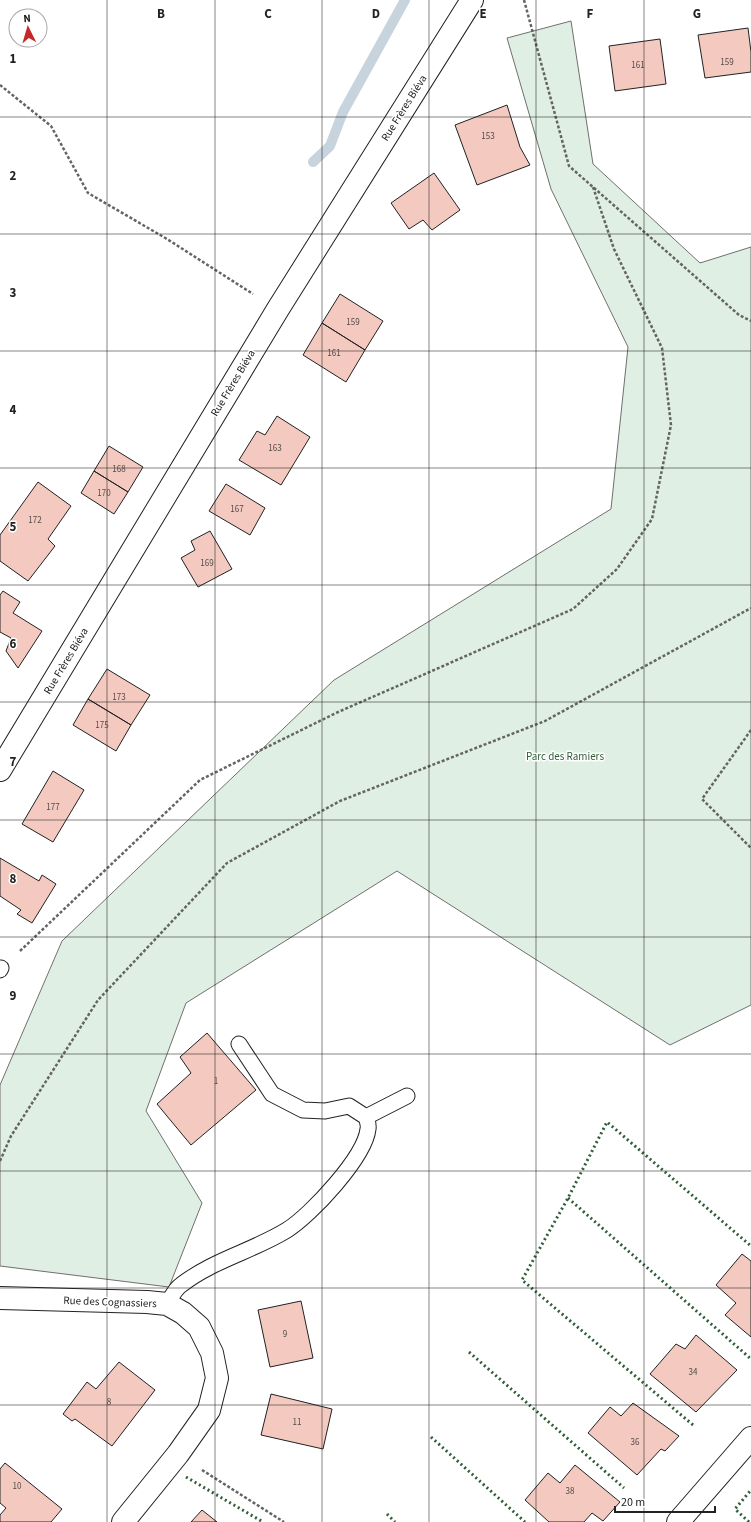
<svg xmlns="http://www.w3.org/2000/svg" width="751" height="1522" font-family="'Source Sans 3',sans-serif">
<rect width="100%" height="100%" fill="#fff"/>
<path fill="#e0efe3" stroke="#6f6f6f" d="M571 21 593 164 700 263 751 247V1005L670 1045 397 871 186 1003 146 1111 202 1203 169 1287 0 1266V1085L62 941 334 680 611 509 628 347 551 189 507 38Z"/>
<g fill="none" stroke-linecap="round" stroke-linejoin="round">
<path stroke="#c7d3dd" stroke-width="10" d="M313 162 330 146 343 112 405 0"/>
</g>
<path fill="#f3c9c0" stroke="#222" d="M748 28 751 52V72L705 78 698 35Z
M660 39 666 84 615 91 609 46Z
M507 105 520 147 530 165 477 185 455 125Z
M434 173 460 210 432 230 423 220 409 229 391 203Z
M340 294 383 321 365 350 322 323Z
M322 323 365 350 346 382 303 355Z
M277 416 310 437 281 485 239 460 257 431 265 435Z
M109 446 143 467 128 492 94 471Z
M94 471 128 492 114 514 81 493Z
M38 482 71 506 48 539 55 546 28 581 0 561V535Z
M226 484 265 508 250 535 209 511Z
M210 531 232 569 198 587 181 558 195 550 191 541Z
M3 591 20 602 13 613 42 631 18 668 6 651 11 638 0 632V595Z
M107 669 150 695 131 725 88 699Z
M88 699 131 725 116 751 73 725Z
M53 771 84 790 53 842 22 824Z
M0 858 39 881 42 875 56 884 32 923 17 914 21 910 0 896Z
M207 1033 256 1090 191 1145 157 1104 191 1073 180 1057Z
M742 1254 751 1261V1337L725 1315 736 1303 716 1285Z
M301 1301 313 1358 270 1367 258 1310Z
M696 1335 737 1370 696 1412 650 1374 676 1344 685 1349Z
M119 1362 155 1390 112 1446 75 1419 72 1421 63 1414 87 1382 96 1389Z
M271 1394 332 1409 323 1449 261 1435Z
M633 1403 679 1436 665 1451 661 1449 637 1475 588 1433 610 1407 621 1416Z
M5 1463 62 1509 51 1522H0V1515L6 1508 0 1503V1469Z
M575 1465 620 1502 603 1521 592 1513 584 1522H549L525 1500 548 1473 560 1483Z
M202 1510 217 1522H191Z"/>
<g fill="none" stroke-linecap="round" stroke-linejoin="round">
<g stroke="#222" stroke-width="17">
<path id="service" d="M0 970 1 968
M366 1117 407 1096
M167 1304C171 1298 175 1289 181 1285 213 1260 253 1251 287 1230 311 1215 365 1157 368 1129 369 1125 367 1120 366 1117L349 1106 325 1111 303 1110 272 1094 239 1044"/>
</g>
<g stroke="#222" stroke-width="24">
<path id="minor" d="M0 1298 147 1302 167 1304 183 1313 199 1327 212 1353 217 1378 209 1410 178 1454 123 1522
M678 1522 751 1438"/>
</g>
<g stroke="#222" stroke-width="24">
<path id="tertiary" d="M0 770 278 309 472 0"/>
</g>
<path stroke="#646464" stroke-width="2.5" stroke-dasharray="3 2" stroke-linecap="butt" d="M524 0 569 166 739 315 751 321
M0 85 51 126 88 193 167 239 253 294
M751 730 702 799 751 848
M20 951 200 780 336 713 573 609 617 569 652 519 671 425 662 348 614 249 593 187
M0 1161 11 1136 98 1000 227 863 340 801 545 721 751 608
M202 1470 284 1522"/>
<use href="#service" stroke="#fff" stroke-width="15"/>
<use href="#minor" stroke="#fff" stroke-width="22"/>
<use href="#tertiary" stroke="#fff" stroke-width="22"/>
<path stroke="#2f5e38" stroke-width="3" stroke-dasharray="2 3" stroke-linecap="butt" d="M568 1198 751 1359
M469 1352 624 1488
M693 1425 522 1280 568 1198 607 1122 751 1246
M431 1437 525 1522
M186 1477 263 1522
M387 1514 395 1522
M749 1522 735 1509 751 1490"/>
</g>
<path fill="none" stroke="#222" stroke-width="1" stroke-opacity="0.55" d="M107 0V1522M215 0V1522M322 0V1522M429 0V1522M536 0V1522M644 0V1522M0 117H751M0 234H751M0 351H751M0 468H751M0 585H751M0 702H751M0 820H751M0 937H751M0 1054H751M0 1171H751M0 1288H751M0 1405H751"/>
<g text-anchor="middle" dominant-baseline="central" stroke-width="3" stroke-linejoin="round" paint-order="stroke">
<g font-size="9" fill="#564c4a">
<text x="727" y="62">159</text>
<text x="638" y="65">161</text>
<text x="488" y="136">153</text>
<text x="353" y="322">159</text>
<text x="334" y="353">161</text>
<text x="275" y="448">163</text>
<text x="119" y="469">168</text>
<text x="104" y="493">170</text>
<text x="237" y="509">167</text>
<text x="35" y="520">172</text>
<text x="207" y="563">169</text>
<text x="119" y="697">173</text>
<text x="102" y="725">175</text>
<text x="53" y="807">177</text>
<text x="216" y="1081">1</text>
<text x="285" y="1334">9</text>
<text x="693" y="1372">34</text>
<text x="109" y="1402">8</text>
<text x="297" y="1422">11</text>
<text x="635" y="1442">36</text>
<text x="17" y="1486">10</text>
<text x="570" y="1491">38</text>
</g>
<g font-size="11" fill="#222" stroke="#fff">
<text transform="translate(404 108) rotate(-58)">Rue Frères Biéva</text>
<text transform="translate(233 383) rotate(-59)">Rue Frères Biéva</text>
<text transform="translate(66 661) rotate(-59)">Rue Frères Biéva</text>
<text transform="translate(110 1302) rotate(2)">Rue des Cognassiers</text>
</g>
<g font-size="11" fill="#2f5e38" stroke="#fff">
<text x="565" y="756">Parc des Ramiers</text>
</g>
</g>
<g font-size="13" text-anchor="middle" font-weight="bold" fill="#222" stroke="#fff" stroke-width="3" stroke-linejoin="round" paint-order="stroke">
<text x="161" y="18">B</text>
<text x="268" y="18">C</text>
<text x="376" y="18">D</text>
<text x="483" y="18">E</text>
<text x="590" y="18">F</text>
<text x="697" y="18">G</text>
<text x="13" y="63">1</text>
<text x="13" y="180">2</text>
<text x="13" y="297">3</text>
<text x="13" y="414">4</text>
<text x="13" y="531">5</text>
<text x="13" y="648">6</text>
<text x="13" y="766">7</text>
<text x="13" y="883">8</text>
<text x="13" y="1000">9</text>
</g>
<g transform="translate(28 28) rotate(355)"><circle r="19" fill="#ffffff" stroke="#a7a7a7"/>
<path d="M0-3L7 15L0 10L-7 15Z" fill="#c62828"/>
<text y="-6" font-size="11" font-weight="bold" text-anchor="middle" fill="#222222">N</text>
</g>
<path d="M615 1506v6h100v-6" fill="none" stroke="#222222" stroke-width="2"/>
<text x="621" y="1506" font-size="12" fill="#222222" stroke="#ffffff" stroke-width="3" paint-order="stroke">20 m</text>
</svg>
